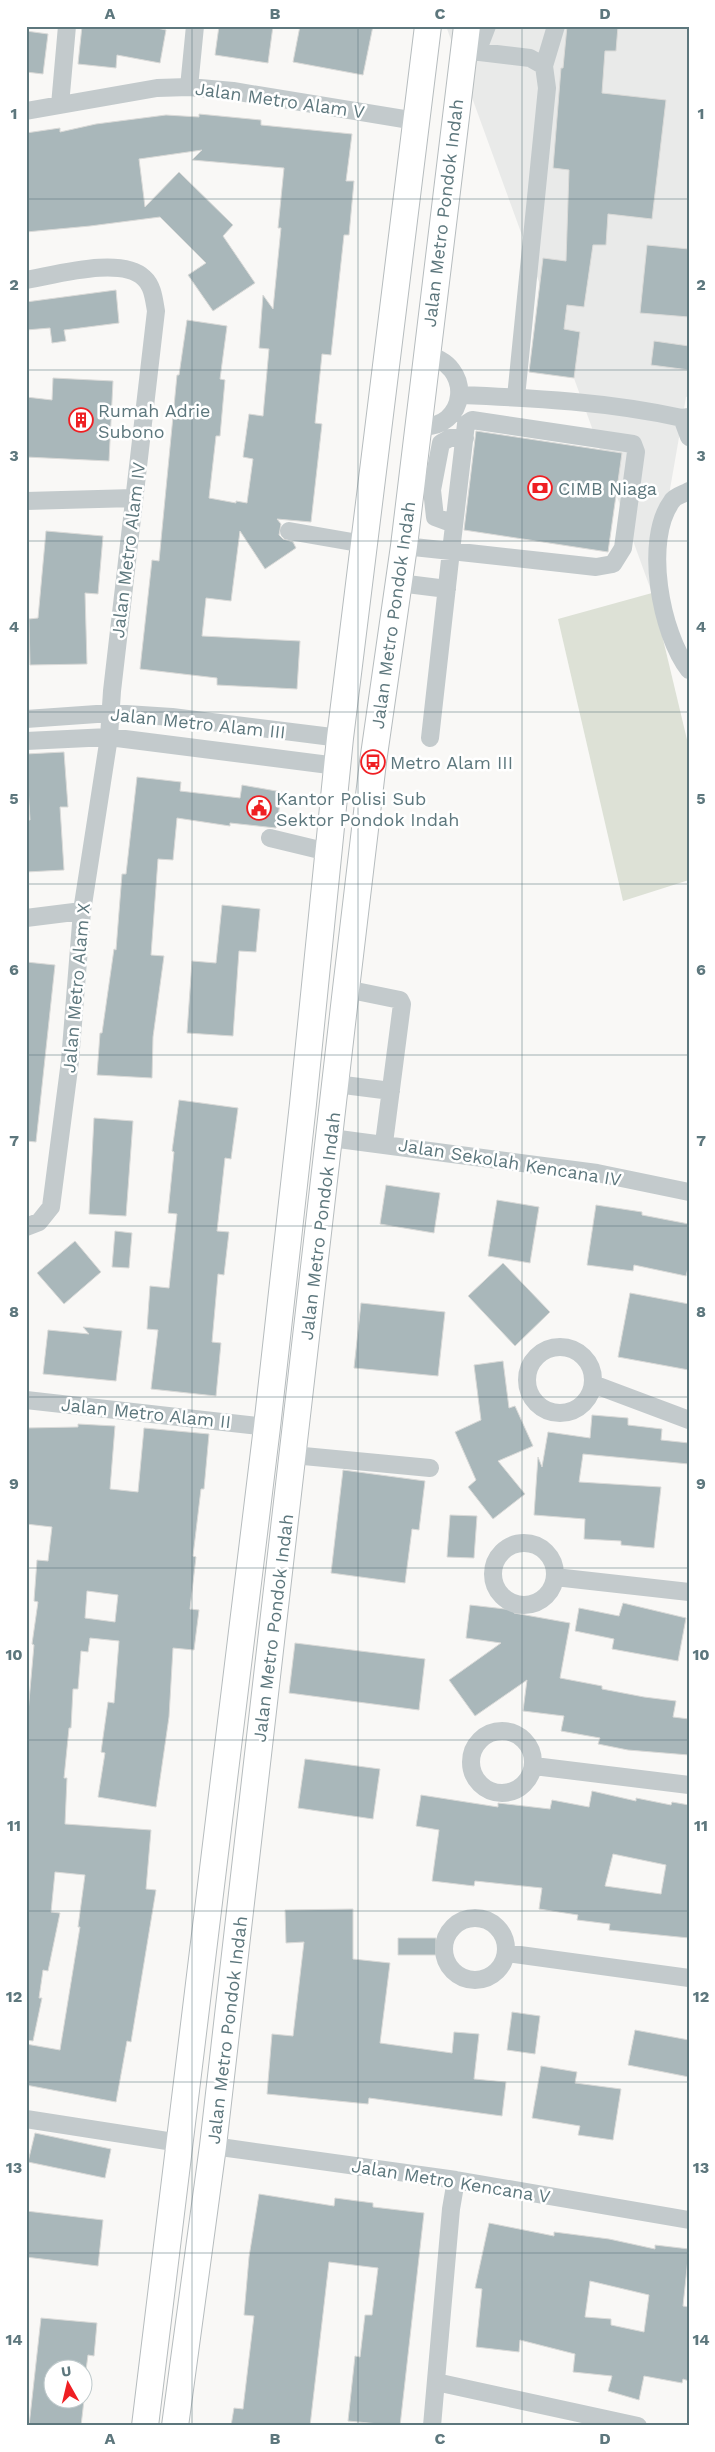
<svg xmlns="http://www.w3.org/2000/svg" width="715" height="2452" font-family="'Work Sans',sans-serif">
<rect width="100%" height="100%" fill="#f9f8f6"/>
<path fill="#e9eae9" d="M446 26H689V396L686 397 652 593Z"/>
<path fill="#dde1d6" d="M652 593 689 748V880L623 901 558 619Z"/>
<path fill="#a9b7ba" stroke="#dadad8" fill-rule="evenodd" d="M82 26H148L166 30 160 63 117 55 116 68 78 64Z
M219 26H273L268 63 215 55Z
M300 26H373L363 75 293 62Z
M567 26H618L616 51H605L602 93 666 100 652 219 608 214 606 245H593L584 307 567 305 564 329 580 332 574 378 529 372 543 258 566 261 569 170 553 168 561 68H563Z
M26 31 48 34 43 74 26 72Z
M199 114 261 120V125L352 134 346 181H354L349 235H344L331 355 322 354 315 423 322 424 311 522 277 519 281 524 279 535 283 539 293 542 296 548 265 569 240 531 231 601 206 598 202 636 300 641 297 689 217 685V678L140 669 152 560 159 561 177 375H179L187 320 227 326 220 379 225 380 220 436H216L209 498 236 503V501L247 503 253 459 243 457 249 414 263 416 269 349 259 348 263 295 273 309 281 228H278L284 168 192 160 202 150 139 159 145 207 179 172 233 225 223 236 255 283 213 311 188 275 206 263 160 217 90 226 26 232V133L60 128V132L96 124 166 115 199 117Z
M647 245 689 249V317L640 313Z
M116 290 119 323 64 330 66 341 52 343 50 328 26 330V302Z
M654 341 689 346V370L651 365Z
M53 378 113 381 109 461 26 457V397L52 400Z
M476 431 622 453 608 552 464 530Z
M46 531 103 536 98 594 85 593 87 664 30 665 29 619 38 618Z
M64 752 68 807H60L64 870 26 872V820H30L26 754Z
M137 777 181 782 180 791 240 798 242 785 282 792 276 828 230 823V826L177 818 173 860 158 859 151 955 164 956 153 1037 152 1078 97 1075 100 1033H102L114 949 116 950 122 874H126Z
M222 905 260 909 256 952 239 951 233 1036 187 1033 192 961 216 963Z
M26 962 55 965 36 1142 26 1141Z
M179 1100 238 1108 231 1159 225 1158 217 1231 229 1232 224 1275 218 1274 212 1342 221 1343 216 1396 151 1389 158 1330 147 1329 150 1286 169 1288 177 1214 168 1213 174 1152 172 1151Z
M94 1118 133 1121 126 1216 89 1214Z
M386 1185 440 1193 434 1233 380 1224Z
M497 1200 539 1207 530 1263 488 1256Z
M596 1205 642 1212V1215L689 1224V1264L686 1276 634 1265 633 1271 587 1265Z
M115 1231 132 1233 129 1268 112 1267Z
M75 1241 101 1272 64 1304 37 1273Z
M503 1263 550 1312 515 1346 468 1296Z
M630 1293 689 1304V1370L618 1357Z
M361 1303 445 1312 438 1376 354 1368Z
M83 1327 122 1331 116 1381 43 1374 48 1330 89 1334Z
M503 1361 509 1408 515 1406 533 1446 498 1461 525 1494 493 1519 468 1487 476 1480 455 1432 481 1420 474 1365Z
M592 1415 628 1418V1425L662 1429 661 1440 689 1443V1464L583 1454 579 1482 661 1487 654 1548 621 1545V1541L584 1539 585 1519 534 1515 538 1457 542 1467 548 1432 590 1438Z
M78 1424 115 1426 110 1489 138 1492 144 1428 209 1434 204 1489H201L193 1556 196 1557 190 1609 199 1610 194 1650 173 1648 169 1717 156 1807 98 1797 105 1753 101 1752 108 1702 114 1703 119 1641 90 1638 88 1652 81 1651 78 1689H73L71 1728H69L64 1778H67L65 1824 151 1830 146 1889 156 1890 131 2042 127 2041 116 2102 26 2085V2044L60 2050 80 1927H78L85 1875 55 1872 51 1912 60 1913 48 1971 43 1970 39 1998H42L33 2041 26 2040V1735L34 1645 32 1644 38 1602 34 1601 37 1560 48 1561 52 1527 26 1524V1428L78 1427ZM87 1591 118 1595 115 1622 85 1618Z
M343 1470 425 1481 419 1530 412 1529 405 1583 331 1573Z
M450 1515 477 1516 474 1558 447 1557Z
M623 1603 686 1618 678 1661 612 1649 614 1639 575 1631 579 1608 619 1616Z
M470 1605 514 1610V1613L570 1623 560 1678 602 1686V1689L644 1697 676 1701 673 1717 689 1719V1755L628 1750 598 1744 600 1738 561 1731 564 1716 523 1711 527 1680 475 1716 449 1680 501 1643 466 1638Z
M295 1643 425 1659 419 1710 289 1693Z
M305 1759 380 1769 373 1819 298 1808Z
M592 1791 636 1801V1798L671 1805 672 1802 689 1805V1938L609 1930 610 1924 577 1920 578 1915 539 1909 542 1888 475 1881 474 1886 432 1881 439 1830 416 1826 421 1795 498 1807V1803L550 1809 552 1800 589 1807ZM613 1854 666 1865 661 1894 605 1886Z
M353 1909V1959L390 1963 380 2043 452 2053 454 2032 479 2034 474 2079 506 2082 502 2116 369 2098 368 2104 267 2094 272 2034 293 2036 304 1942 286 1943 285 1910Z
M398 1938H436V1955H398Z
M512 2012 540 2016 535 2054 507 2050Z
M635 2030 689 2040V2077L628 2065Z
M541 2066 577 2072 575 2083 621 2089 613 2140 578 2135 580 2126 532 2118Z
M35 2133 111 2149 105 2178 28 2162Z
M259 2194 334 2206 335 2198 373 2203V2207L424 2213 400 2426 348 2421 355 2356 360 2357 365 2315H372L378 2268 329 2262 310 2426H231L234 2408 243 2409 254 2316 244 2315 249 2257Z
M26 2211 103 2220 98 2266 26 2257Z
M489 2223 554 2236V2232L609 2239 655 2249V2245L689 2249 683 2306 689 2307V2381L683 2379 682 2383 644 2376 639 2400 608 2391 612 2376 573 2372 575 2354 520 2340 519 2352 476 2347 482 2289 475 2288ZM590 2281 649 2295 644 2332 611 2325V2319L585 2317Z
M41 2318 97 2323 94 2356 88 2355 86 2370H52V2400H84L81 2426H29Z"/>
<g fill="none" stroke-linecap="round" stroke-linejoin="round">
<g stroke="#b6bcbe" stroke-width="28">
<path id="highway" d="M145 2426 267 1427 303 1104 340 738 428 26
M175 2426 213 2146 346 989 373 762 404 546 467 26"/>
</g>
<path stroke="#c3cacc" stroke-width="18" d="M463 50 530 58 544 66 547 88 516 397
M477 52 487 26
M544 66 556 26
M189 87 195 26
M60 105 67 26
M26 111 157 88 189 87 233 91 416 121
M26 280C56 275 121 256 144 278 153 286 154 300 156 311L112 691 109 737 82 911 70 1061 51 1207 39 1222 26 1227
M461 395C535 398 610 402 682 418L689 417
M682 418 689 437
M472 420 633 444 636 452 623 548 613 564 596 567 451 551 466 424Z
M418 426C468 432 475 363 425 355
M689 491C684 494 675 496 672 501 643 540 661 634 689 670
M26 501 134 498
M454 524 435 517 432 490 441 443 450 438H465
M289 531 364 544
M404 546 451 551 430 738
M399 583 447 589
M26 719 111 713 172 717 340 738
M26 741 109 737 337 766
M270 838 328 852
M26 918 82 911
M346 989 400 1000 402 1004 384 1143
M336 1084 391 1091
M331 1138 597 1173 689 1192
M527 1380a33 33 0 1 1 66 0a33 33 0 1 1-66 0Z
M593 1384 689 1420
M26 1400 267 1427
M293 1455 430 1468
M493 1574a31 31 0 1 1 62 0a31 31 0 1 1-62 0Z
M555 1577 689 1592
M471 1762a31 31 0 1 1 62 0a31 31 0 1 1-62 0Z
M534 1766 689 1785
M444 1949a31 31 0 1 1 62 0a31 31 0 1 1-62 0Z
M506 1953 689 1978
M26 2119 180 2143
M213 2146 456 2180 689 2220
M436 2382 638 2426
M432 2426 451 2209 456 2180"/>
<use href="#highway" stroke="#fff" stroke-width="26"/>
</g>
<path fill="none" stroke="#5d777d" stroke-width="1" stroke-opacity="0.55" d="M192 26V2426M358 26V2426M522 26V2426M26 199H689M26 370H689M26 541H689M26 712H689M26 884H689M26 1055H689M26 1226H689M26 1397H689M26 1568H689M26 1740H689M26 1911H689M26 2082H689M26 2253H689"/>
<defs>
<g id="building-ring" transform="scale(1.25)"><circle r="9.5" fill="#fff" stroke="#ef1f23" stroke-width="1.5"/><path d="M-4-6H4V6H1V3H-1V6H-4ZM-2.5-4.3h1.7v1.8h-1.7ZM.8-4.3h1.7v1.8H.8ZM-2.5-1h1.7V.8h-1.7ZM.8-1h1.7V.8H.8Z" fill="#ef1f23"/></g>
<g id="bank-ring" transform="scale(1.25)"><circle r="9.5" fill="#fff" stroke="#ef1f23" stroke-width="1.5"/><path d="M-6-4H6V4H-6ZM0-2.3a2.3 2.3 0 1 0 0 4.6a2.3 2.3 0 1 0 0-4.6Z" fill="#ef1f23"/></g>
<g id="bus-ring" transform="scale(1.25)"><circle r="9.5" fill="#fff" stroke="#ef1f23" stroke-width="1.5"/><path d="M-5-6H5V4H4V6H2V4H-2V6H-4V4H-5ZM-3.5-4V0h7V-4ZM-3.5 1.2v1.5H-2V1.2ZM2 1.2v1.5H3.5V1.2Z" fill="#ef1f23"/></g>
<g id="civic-ring" transform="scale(1.25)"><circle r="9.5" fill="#fff" stroke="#ef1f23" stroke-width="1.5"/><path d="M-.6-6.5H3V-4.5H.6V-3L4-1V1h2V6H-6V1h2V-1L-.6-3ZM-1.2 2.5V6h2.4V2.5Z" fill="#ef1f23"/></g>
</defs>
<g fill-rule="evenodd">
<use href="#building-ring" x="81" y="420"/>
<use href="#bank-ring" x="540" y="488"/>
<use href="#bus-ring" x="373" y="762"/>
<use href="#civic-ring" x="259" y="808"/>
</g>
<g text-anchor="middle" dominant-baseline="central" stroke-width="5" stroke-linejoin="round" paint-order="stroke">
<g font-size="18" fill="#5d777d" stroke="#fff">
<text transform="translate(280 100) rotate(8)">Jalan Metro Alam V</text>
<text transform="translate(443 213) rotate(-83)">Jalan Metro Pondok Indah</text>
<text transform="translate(128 550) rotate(-83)">Jalan Metro Alam IV</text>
<text transform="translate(393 615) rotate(-82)">Jalan Metro Pondok Indah</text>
<text transform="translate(198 723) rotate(6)">Jalan Metro Alam III</text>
<text transform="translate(76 988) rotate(-85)">Jalan Metro Alam X</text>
<text transform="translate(510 1162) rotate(9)">Jalan Sekolah Kencana IV</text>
<text transform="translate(320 1226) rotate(-83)">Jalan Metro Pondok Indah</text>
<text transform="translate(146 1413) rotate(6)">Jalan Metro Alam II</text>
<text transform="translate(273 1628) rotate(-83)">Jalan Metro Pondok Indah</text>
<text transform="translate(227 2030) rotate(-83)">Jalan Metro Pondok Indah</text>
<text transform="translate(451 2181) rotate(9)">Jalan Metro Kencana V</text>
</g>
<g font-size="18" fill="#5d777d" stroke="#fff" text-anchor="start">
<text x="98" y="410">Rumah Adrie<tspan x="98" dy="21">Subono</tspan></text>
<text x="558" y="488">CIMB Niaga</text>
<text x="390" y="762">Metro Alam III</text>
<text x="276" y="798">Kantor Polisi Sub<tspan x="276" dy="21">Sektor Pondok Indah</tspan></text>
</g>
</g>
<rect width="715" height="2452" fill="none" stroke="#ffffff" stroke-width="55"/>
<g transform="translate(68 2384) rotate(352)"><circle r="24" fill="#ffffff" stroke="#bec9cb"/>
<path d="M0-4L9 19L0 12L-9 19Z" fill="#ef1f23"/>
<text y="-8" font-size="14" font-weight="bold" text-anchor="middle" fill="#5d777d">U</text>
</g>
<rect x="28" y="28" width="660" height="2396" fill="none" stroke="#5d777d" stroke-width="2"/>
<g font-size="16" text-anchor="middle" font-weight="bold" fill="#5d777d">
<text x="110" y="19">A</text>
<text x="275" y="19">B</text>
<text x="440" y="19">C</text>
<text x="605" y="19">D</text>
<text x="14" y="119">1</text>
<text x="701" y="119">1</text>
<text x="14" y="290">2</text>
<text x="701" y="290">2</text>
<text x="14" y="461">3</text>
<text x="701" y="461">3</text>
<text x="14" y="632">4</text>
<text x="701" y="632">4</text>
<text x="14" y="804">5</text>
<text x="701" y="804">5</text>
<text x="14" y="975">6</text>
<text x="701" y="975">6</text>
<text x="14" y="1146">7</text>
<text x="701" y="1146">7</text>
<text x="14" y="1317">8</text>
<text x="701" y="1317">8</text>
<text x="14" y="1489">9</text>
<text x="701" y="1489">9</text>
<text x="14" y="1660">10</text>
<text x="701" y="1660">10</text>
<text x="14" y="1831">11</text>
<text x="701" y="1831">11</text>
<text x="14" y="2002">12</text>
<text x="701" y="2002">12</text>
<text x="14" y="2173">13</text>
<text x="701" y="2173">13</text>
<text x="14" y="2345">14</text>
<text x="701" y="2345">14</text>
<text x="110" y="2444">A</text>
<text x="275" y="2444">B</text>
<text x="440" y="2444">C</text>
<text x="605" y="2444">D</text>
</g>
</svg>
